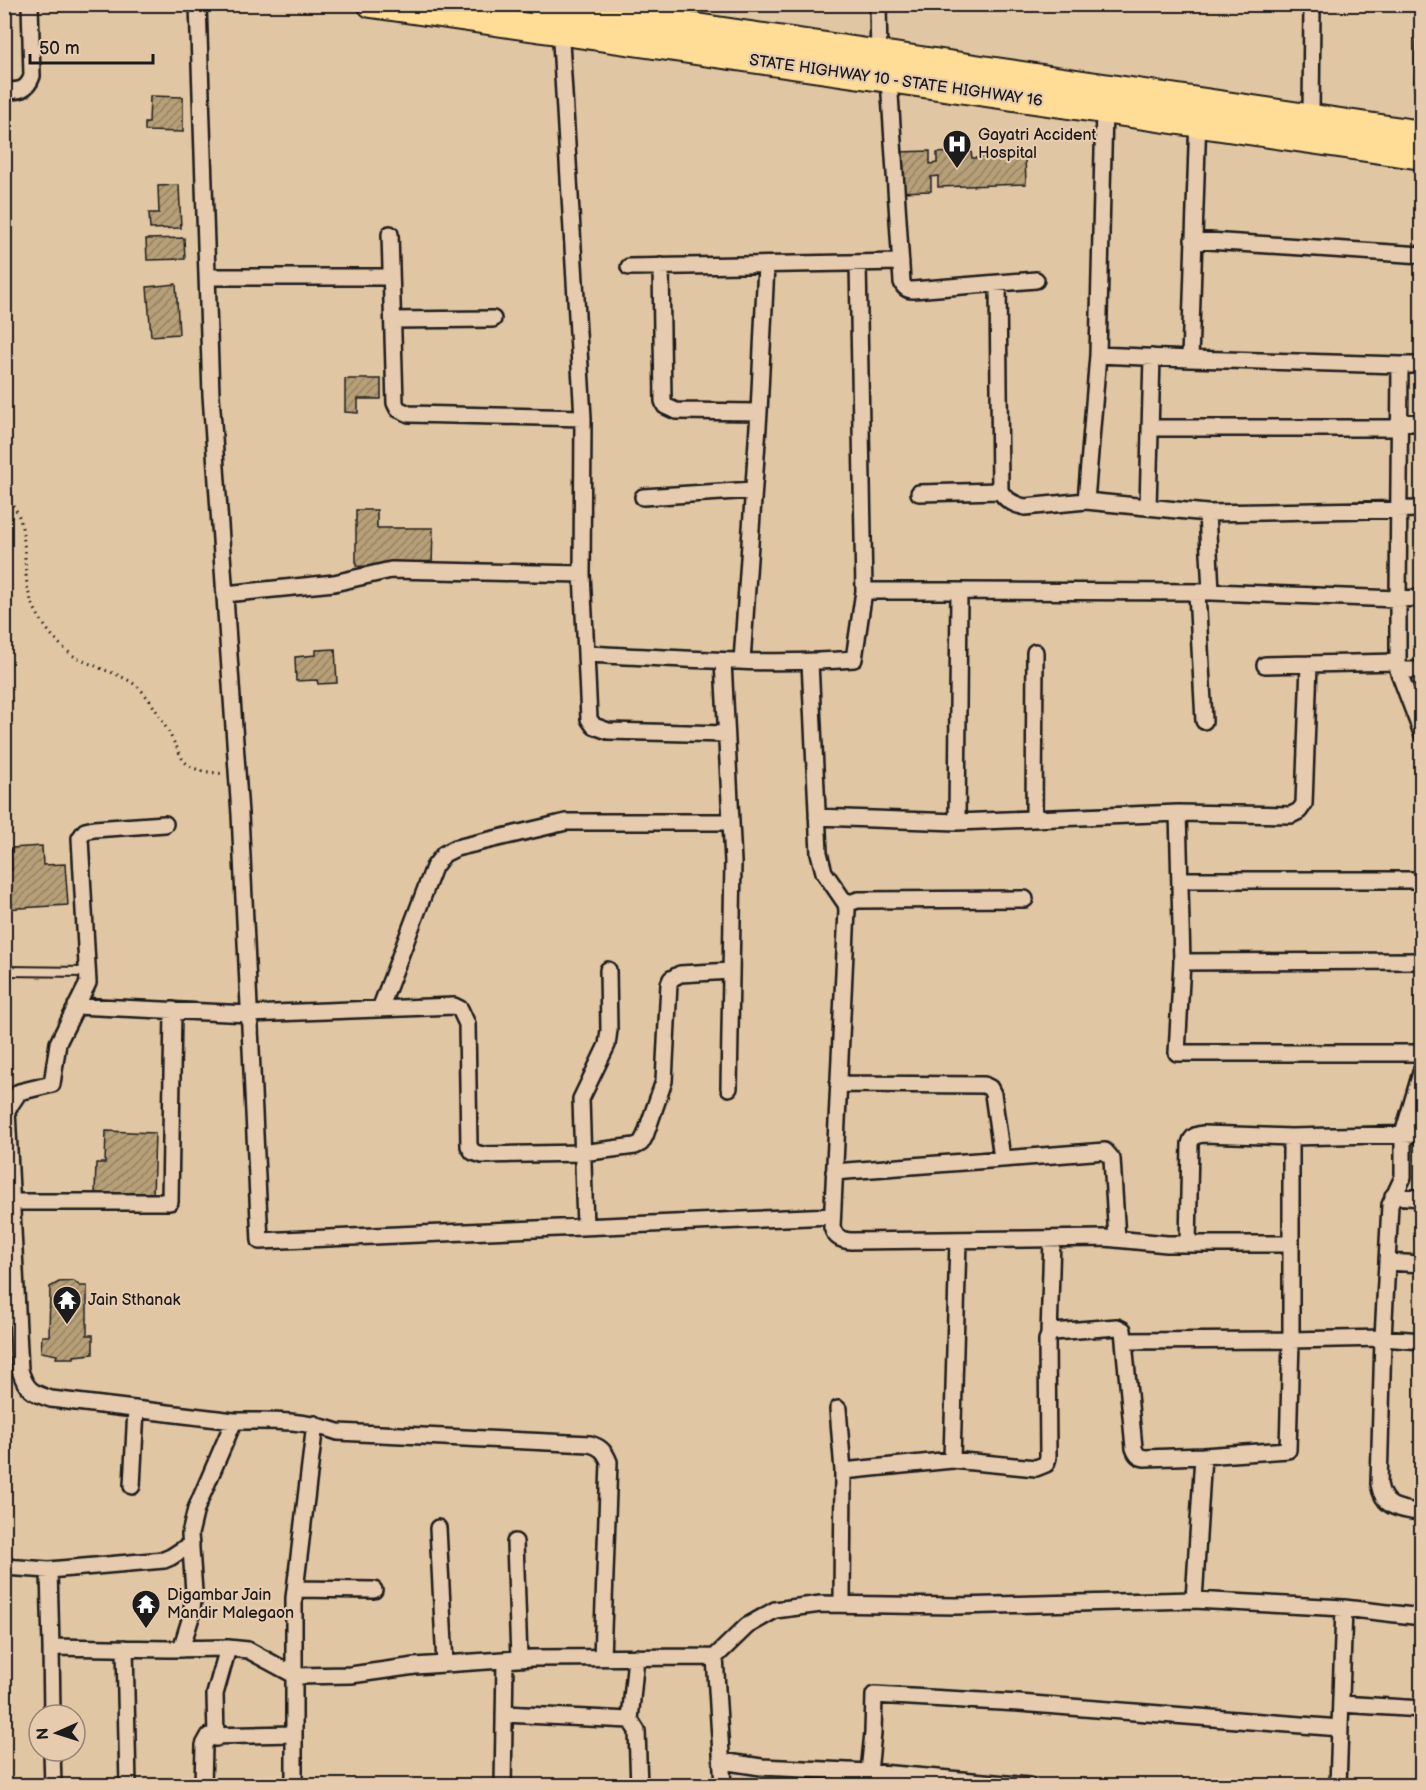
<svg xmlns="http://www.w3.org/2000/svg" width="1426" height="1790" font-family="'Balsamiq Sans',sans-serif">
<defs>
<pattern id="building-hatch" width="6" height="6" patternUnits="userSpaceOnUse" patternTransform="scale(1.5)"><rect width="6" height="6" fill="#b7a078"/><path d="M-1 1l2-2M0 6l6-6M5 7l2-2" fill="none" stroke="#948262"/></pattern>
</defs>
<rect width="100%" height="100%" fill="#e1c6a3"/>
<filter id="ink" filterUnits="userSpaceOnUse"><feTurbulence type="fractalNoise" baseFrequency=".0167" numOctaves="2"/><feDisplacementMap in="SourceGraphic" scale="12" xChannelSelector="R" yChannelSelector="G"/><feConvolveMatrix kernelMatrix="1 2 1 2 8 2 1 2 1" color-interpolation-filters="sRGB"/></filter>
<g filter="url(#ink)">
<path fill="url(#building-hatch)" stroke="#1c1c1c" stroke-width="1.5" d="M1417 16H1422V90H1414Z
M150 96 183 97V132L145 131V123H149Z
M930 151V164L937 163V153L971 151 972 158 1025 156 1026 184 938 187V176L931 177V191L899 192 898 152Z
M179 185 181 228 150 229 149 213H159L158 186Z
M184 238 185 259 147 260 146 239Z
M176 284 179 334 151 336 147 287Z
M345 379H381V399H358V413L345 412Z
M356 510H377V528H433L432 567 356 566Z
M335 649 337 683 318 684 317 680 296 681 295 657 316 655V650Z
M42 846 43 865 65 864 68 905 4 909V871L12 870 11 848Z
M106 1131 155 1133 153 1196 95 1194 96 1163H105Z
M74 1281 80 1286H87V1335H93V1354L74 1356V1358H56L57 1355 41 1352 42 1336H49L50 1287 59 1282Z"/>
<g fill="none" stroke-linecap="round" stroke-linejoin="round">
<g stroke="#1c1c1c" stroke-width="12">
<path id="service" d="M4 971 87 972"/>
</g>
<g stroke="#1c1c1c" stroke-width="20">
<path id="minor" d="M198 4 211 395 240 814 260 1241 832 1216
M878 4 879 60
M560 25 583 418 582 574 586 654C675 658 765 666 854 659L864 591H959
M889 79 902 282C904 288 907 290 913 290L1036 280
M4 91C18 91 27 91 32 76L30 4
M1198 116 1190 359 1400 365 1398 599 1422 598
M1311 118 1312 4
M390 234 395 403 398 409 409 414 583 418
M1193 240 1422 255
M858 263 864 591
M661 266 663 401 665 406 676 411 759 412
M629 267 901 262
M207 277H391
M998 283 1000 491C1006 501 1015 505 1025 507L1086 501
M393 320 493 319
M1098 355 1104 111
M1190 359 1098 355 1086 501 1207 513 1211 592
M1400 365H1422
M1399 421 1422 424
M1150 428H1399
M919 493 1000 491
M643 497 753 490
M1148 507 1152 357
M1207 513 1422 509
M1197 593 1204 721
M225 594 334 583 391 570 582 574
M586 654 589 719 594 726 608 731 726 734
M723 661 733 862 729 1088
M742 661 759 412 766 265
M810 662 819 853 824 872 846 904 847 910 832 1227C835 1237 840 1240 851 1241L1105 1238 1167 1244H1291
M1265 665 1398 662
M1398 670H1422
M1178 813 1291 815 1299 811 1304 804 1309 664
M817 817 957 822
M1034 819 1035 652
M165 824 94 829 85 831 80 838 88 983 58 1043 52 1084 19 1092 7 1110 20 1370C26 1390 32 1393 51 1399L234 1421
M1180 880H1422
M846 904 858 900 1025 899
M1422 961 1182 962 1177 1053H1422
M1182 962 1178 813 957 822 959 591 1211 592 1398 599V670L1422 733
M76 1006 249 1014 454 1006 460 1009 467 1024 469 1146 473 1152 482 1155 582 1153 635 1146 641 1143 645 1136 664 1081 669 984 671 979 680 974 731 971
M380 1009 434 867 444 854 456 848 566 822H731
M838 1084 984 1085 990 1088 993 1094 1002 1158
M834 1172 1105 1151 1112 1159 1117 1239
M1393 1196 1422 1198
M4 1205 12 1202H170L173 1010
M585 1227 581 1099 607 1045 609 1030 608 970
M1188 1244 1190 1144C1192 1136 1196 1135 1203 1134L1291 1137 1422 1134
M1387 1262 1422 1264
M1049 1335 1052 1239
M1124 1341 1134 1448C1136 1454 1138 1457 1145 1458L1203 1456
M1422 1341 1383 1338 1379 1484C1384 1510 1399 1508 1422 1513
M838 1409 843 1471 842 1604
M952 1460 958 1240
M843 1471 952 1460 1036 1468 1046 1464 1048 1458 1047 1340 1049 1335 1053 1332 1117 1327 1123 1330 1124 1341 1291 1340V1137
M132 1486 136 1409
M438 1528 445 1664
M515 1542 519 1659
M4 1567 49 1570 51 1647 168 1649 228 1648 248 1650 296 1676 351 1675 415 1666 532 1658 715 1657 747 1626 775 1610 821 1604 956 1606 1194 1600 1344 1608 1422 1617
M49 1570 164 1560 171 1557 191 1544
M295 1589 374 1590
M1194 1600 1203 1456 1288 1450 1291 1340 1383 1338 1390 1205 1403 1177V1134L1422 1069
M51 1647 52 1715
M125 1648 128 1786
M181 1649 191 1617 194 1592 190 1534 196 1509 234 1421C272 1421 301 1419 338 1432L590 1444C600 1447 605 1451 609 1462L602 1658
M715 1657 723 1786
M1341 1704 1422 1709
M504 1714 630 1720 637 1731 639 1786
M630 1720 636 1657
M216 1738 215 1694 228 1648
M52 1751 53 1786
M722 1761 761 1767 869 1772 873 1733 874 1695 1019 1703 1340 1728
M203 1786 204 1745 209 1736 294 1734
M294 1786V1598L315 1424
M503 1786 505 1660
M868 1786 869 1772 1029 1786
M1338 1786 1344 1608"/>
</g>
<g stroke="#1c1c1c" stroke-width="30">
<path id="trunk" d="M371 4 1422 156
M540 4 1422 134"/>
</g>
<path stroke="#1c1c1c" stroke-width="3" stroke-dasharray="1.5 4.5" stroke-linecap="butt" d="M4 497C33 515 20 569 30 597 37 619 57 646 77 658 85 662 94 665 102 669 116 674 132 680 142 691 156 707 166 728 176 746 179 751 181 758 185 762 194 772 212 772 224 774"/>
<use href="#service" stroke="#e6cbae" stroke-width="8"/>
<use href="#minor" stroke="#e6cbae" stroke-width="15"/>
<use href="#trunk" stroke="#ffdd96" stroke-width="26"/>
</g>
</g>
<defs>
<g id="hospital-pin" transform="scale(1.5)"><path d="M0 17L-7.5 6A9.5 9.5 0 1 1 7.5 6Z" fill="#1c1c1c" stroke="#e6cbae"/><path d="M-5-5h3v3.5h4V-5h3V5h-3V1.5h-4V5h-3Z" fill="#fff"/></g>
<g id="temple-pin" transform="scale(1.5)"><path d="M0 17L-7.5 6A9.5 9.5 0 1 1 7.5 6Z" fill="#1c1c1c" stroke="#e6cbae"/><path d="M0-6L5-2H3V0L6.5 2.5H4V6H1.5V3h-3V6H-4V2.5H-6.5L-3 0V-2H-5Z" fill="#fff"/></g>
</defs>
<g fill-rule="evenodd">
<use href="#hospital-pin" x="957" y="144"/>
<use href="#temple-pin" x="67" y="1300"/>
<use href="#temple-pin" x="146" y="1604"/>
</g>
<g text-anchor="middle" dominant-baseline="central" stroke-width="4.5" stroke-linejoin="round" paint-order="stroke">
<g font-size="16" fill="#1c1c1c" stroke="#e6cbae">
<text transform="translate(896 81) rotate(8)">STATE HIGHWAY 10 - STATE HIGHWAY 16</text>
</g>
<g font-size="16" fill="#1c1c1c" stroke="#e6cbae" text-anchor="start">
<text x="978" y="135">Gayatri Accident<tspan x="978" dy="18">Hospital</tspan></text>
<text x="88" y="1300">Jain Sthanak</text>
<text x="167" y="1595">Digambar Jain<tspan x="167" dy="18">Mandir Malegaon</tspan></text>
</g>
</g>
<rect width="1426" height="1790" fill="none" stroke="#e6cbae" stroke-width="24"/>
<rect x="12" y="12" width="1402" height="1766" fill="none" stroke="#1c1c1c" stroke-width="2" filter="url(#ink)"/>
<g transform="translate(57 1733) rotate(267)"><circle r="28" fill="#e6cbae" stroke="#958574" stroke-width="1.5"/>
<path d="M0-4.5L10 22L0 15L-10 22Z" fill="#1c1c1c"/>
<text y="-9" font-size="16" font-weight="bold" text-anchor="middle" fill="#1c1c1c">N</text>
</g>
<path d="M30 54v9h123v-9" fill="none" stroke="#1c1c1c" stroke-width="3"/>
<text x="39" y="54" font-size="18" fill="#1c1c1c" stroke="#e6cbae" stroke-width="4.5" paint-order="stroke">50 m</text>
</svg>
